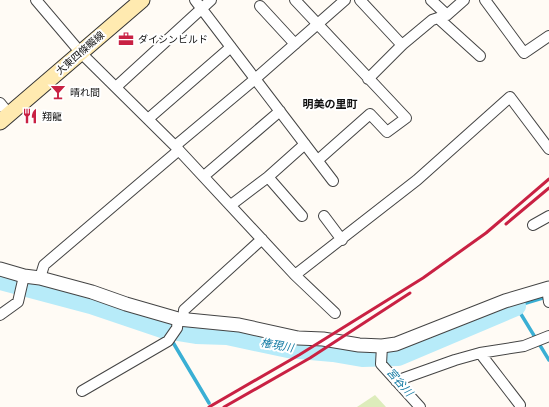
<svg xmlns="http://www.w3.org/2000/svg" width="549" height="407" font-family="Lora,'Noto Sans JP',serif">
<rect width="100%" height="100%" fill="#fffbf5"/>
<path fill="#ddecbb" d="M375 395 386 407H357Z"/>
<g fill="none" stroke-linecap="round" stroke-linejoin="round">
<path stroke="#3aafd4" stroke-width="3.5" d="M546 297 516 306 549 360
M165 329 209 403"/>
<path stroke="#b7ebf9" stroke-width="20" d="M0 280 91 304 165 329 196 334 227 335 288 348 333 352 362 357 398 356 516 306"/>
<g stroke="#444" stroke-width="12">
<path id="minor" d="M36 0 81 53 175 146 295 275 417 180 510 97 549 149
M195 0 333 181
M295 0 406 118 387 132 370 114 318 160
M360 0 402 45
M431 0 447 15
M485 0 524 53 549 36
M260 6 295 44
M438 18 480 56
M368 79 402 45 432 20 447 15 464 0
M116 87 211 0
M0 103 9 114
M148 119 231 47
M175 146 255 79 345 0
M204 176 280 111
M268 177 302 216
M231 205 268 177 305 144
M324 216 342 240
M533 225 549 216
M295 275 335 313
M40 278 44 265 179 150
M547 288 549 302
M0 315 18 302 24 276
M183 320 184 310 262 239
M382 346 381 364 420 407
M480 353 520 405
M396 381 455 360 480 353 524 346 549 336
M82 391 168 341 177 328 178 319"/>
</g>
<g stroke="#444" stroke-width="15">
<path id="tertiary" d="M0 269 24 276 40 278 92 292 126 304 178 319 239 325 298 338 323 339 359 345 382 346 396 344 505 301 549 288"/>
</g>
<g stroke="#333" stroke-width="17">
<path id="secondary" d="M0 122 142 0"/>
</g>
<use href="#minor" stroke="#fff" stroke-width="10"/>
<use href="#tertiary" stroke="#fff" stroke-width="13"/>
<use href="#secondary" stroke="#ffeab0" stroke-width="15"/>
<path stroke="#c92143" stroke-width="3" d="M506 224 549 188
M209 407 299 355 423 278 486 233 549 179
M224 407 310 358 410 293"/>
</g>
<defs>
<g id="office-bare" transform="scale(1.2)"><path d="M-6-3h4V-5.5h4V-3h4V5H-6ZM-1-4.5V-3h2v-1.5ZM-6 0V1H6V0Z" fill="#c92143" stroke="#fff" stroke-width="2.5" paint-order="stroke"/></g>
<g id="bar-bare" transform="scale(1.2)"><path d="M-6-5H6L.8 .8V4.5H3.5V6h-7V4.5H-.8V.8Z" fill="#c92143" stroke="#fff" stroke-width="2.5" paint-order="stroke"/></g>
<g id="restaurant-bare" transform="scale(1.2)"><path d="M-5-6h1v4h1v-4h1v4h1v-4h1v5L-1.5 .5V6h-2V.5L-5-1ZM5-6V6H3V1.5H1.5Q1.5-4 5-6Z" fill="#c92143" stroke="#fff" stroke-width="2.5" paint-order="stroke"/></g>
</defs>
<g fill-rule="evenodd">
<use href="#office-bare" x="126" y="39"/>
<use href="#bar-bare" x="58" y="92"/>
<use href="#restaurant-bare" x="30" y="116"/>
</g>
<g text-anchor="middle" dominant-baseline="central" stroke-width="4" stroke-linejoin="round" paint-order="stroke">
<g font-size="10" fill="#111" stroke="#fff" text-anchor="start">
<text x="138" y="39">ダイシンビルド</text>
<text x="70" y="92">晴れ間</text>
<text x="42" y="116">翔龍</text>
</g>
<g font-size="10" fill="#111" stroke="#fff">
<text transform="translate(80 53) rotate(-41)">大東四條畷線</text>
</g>
<g font-size="11" font-weight="bold" fill="#111" stroke="#fff">
<text x="330" y="104">明美の里町</text>
</g>
<g font-size="11" font-style="italic" fill="#127aa3" stroke="#fff">
<text transform="translate(277 345) rotate(10)">権現川</text>
<text transform="translate(400 382) rotate(49)">宮谷川</text>
</g>
</g>
</svg>
